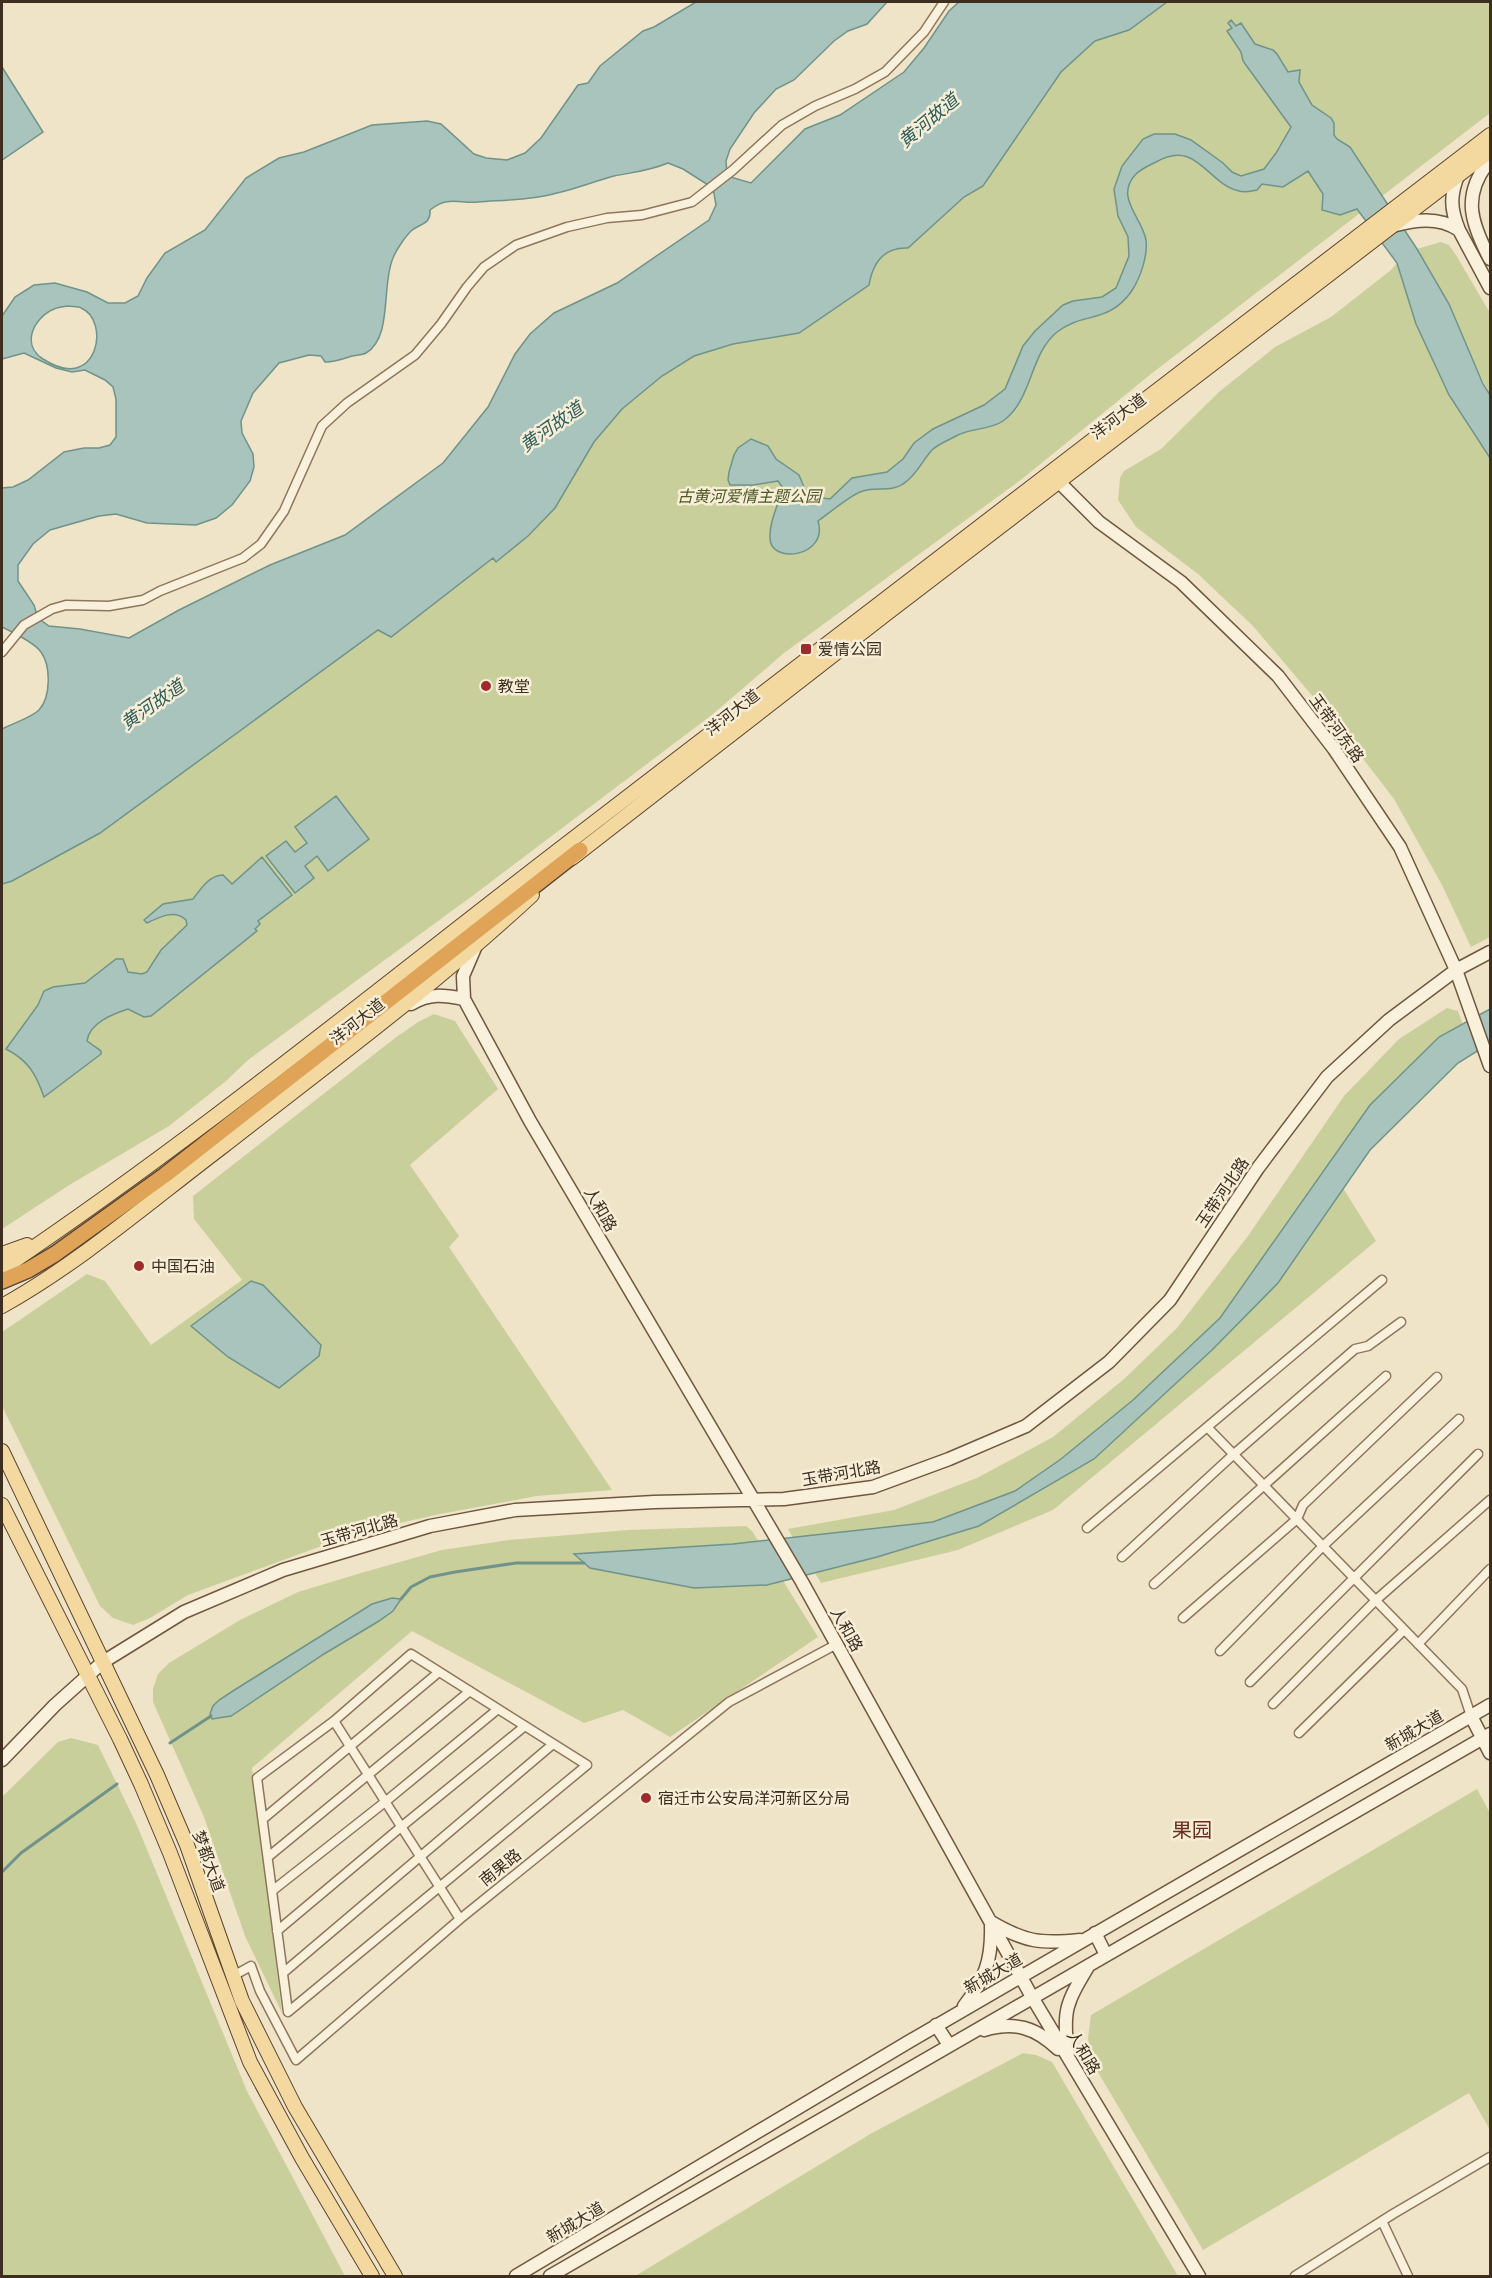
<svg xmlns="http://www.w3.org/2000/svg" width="1492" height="2278" font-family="'PT Serif','Noto Sans SC',serif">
<rect width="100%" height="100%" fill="#f0e4c8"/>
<path fill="#c9cf9b" d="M1167 2H1490V113L1151 374 1022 479 784 653 713 714 475 894 248 1060 226 1081 169 1126 71 1184 2 1229V884L12 881 100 833 378 630 391 637 493 558 497 561 528 536 555 508 594 442 622 409 662 376 694 356 733 344 799 333 869 285C874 262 884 247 908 247L964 197 983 185 1061 72 1095 41 1129 30Z
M1441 242 1449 245 1456 255 1490 313V395L1417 249Z
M1397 263 1416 324 1449 395 1490 458V937L1471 947 1442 885 1394 799 1337 725 1253 626 1198 574 1136 527 1118 500 1120 478 1124 471 1161 449 1219 392 1275 347 1331 317 1391 270Z
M1447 1008 1458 1011 1463 1025 1439 1037 1370 1105 1220 1318 1133 1400 1061 1459 1015 1491 934 1522 793 1538 788 1529 894 1510 977 1478 1053 1437 1124 1379 1177 1328 1248 1236 1344 1096 1399 1039Z
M434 1014 455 1021 498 1089 410 1165 459 1236 449 1247 612 1490 537 1496 440 1514 360 1532 188 1595 150 1618 133 1625 113 1618 100 1606 2 1406V1332L87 1274 105 1281 151 1345 242 1280 194 1219 193 1196 395 1038 418 1022Z
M1343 1188 1376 1241 1053 1510 958 1550 821 1583 815 1573 877 1557 979 1526 1094 1459 1212 1350 1278 1283Z
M746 1526 752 1531 818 1637 670 1737 623 1710 584 1723 412 1631 252 1768 282 2013 245 1936 204 1817 153 1702V1689L158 1674 169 1663 240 1620 298 1592 361 1573 442 1550 509 1540 628 1530Z
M71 1738 98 1745 136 1823 247 2091 345 2276H2V1797L58 1742Z
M1477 1789 1490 1813V2130L1469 2093 1203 2250 1092 2062 1088 2038 1091 2015Z
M1023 2053 1036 2055 1052 2062 1178 2276H635L872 2133Z"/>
<path fill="#a9c4bc" stroke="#6f938a" stroke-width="1.5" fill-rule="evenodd" d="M696 2H887L867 24 848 31 834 41 794 80 776 89 754 113 730 149 726 161 727 176 751 183 805 129 840 115 904 72 924 48 949 11 959 2H1167L1129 30 1095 41 1061 72 983 186 964 197 908 248C884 247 873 262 869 285L799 333 733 344 694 356 662 376 622 409 594 442 555 508 528 536 496 562 493 558 391 637 378 630 100 833 12 881 2 884V729C13 723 31 718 39 710 51 697 51 666 41 652 34 642 12 632 2 627V488L13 487 28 480 64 452 84 448H99L110 445 116 437V399L113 387 105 380 85 370 72 372 56 368 24 353 2 359V316L15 297 34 285 55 283 87 292 108 303H125L138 296 147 278 165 253 205 230 246 178 279 158 304 152 372 125 427 121 441 124 474 154 486 158 507 160 525 153 541 138 578 85 588 83 600 66 643 31 654 27ZM668 163 683 169 713 188 716 205 709 220 617 283 554 313 530 334 515 354 488 407 443 463 345 535 270 565 179 610 129 638 80 629 49 626 38 618 34 605 18 581V565L33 544 50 530 99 516 116 514 147 523 196 525 216 518 232 505 250 481 254 467 253 454 242 433 241 421 253 393 279 363 309 355 321 356 325 362C335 362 343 359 352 356 356 355 362 355 366 353 393 337 381 285 393 258 396 250 405 237 411 231 420 223 431 225 430 210 448 195 460 204 478 202 504 200 531 200 557 193 576 189 595 181 614 176 634 172 649 171 668 163ZM68 306C72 307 78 306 81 308 111 320 98 395 43 359 21 345 33 318 54 309 58 307 63 307 68 306Z
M1231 20 1236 26 1241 23 1255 44 1273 50 1277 54 1288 72 1300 70 1299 82 1312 105 1331 118 1334 123V135L1337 139 1350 147 1417 249 1449 304 1483 384 1490 395V458L1449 395 1416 324 1397 263 1357 209 1340 215 1322 210 1323 194 1308 171 1283 187 1262 184 1257 190C1251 191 1245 193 1239 191 1207 184 1197 138 1156 162 1150 165 1141 169 1136 174 1114 197 1142 217 1146 240 1148 256 1140 279 1131 292 1108 324 1082 312 1057 332 1029 355 1033 399 1003 421 990 430 970 428 956 436 949 440 938 444 932 450 922 461 916 476 903 484 892 492 876 487 863 491 851 494 830 513 818 521 829 557 770 565 770 538 769 522 779 503 783 488L778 481 753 485H730L728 480 729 472 734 455 738 448 751 439 768 446 776 459 799 475 806 492 822 498 830 499 852 478 887 472 903 459 914 443 933 429 984 405 1005 389 1023 346 1035 331 1063 305 1073 301 1102 297 1116 288 1129 256 1128 237 1118 216 1114 189 1122 166 1143 139 1154 134H1175L1191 140 1223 163 1232 172 1241 176 1264 169 1276 153 1291 127 1243 61 1241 52 1227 31 1232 28 1228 23Z
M2 67 43 132 2 160Z
M336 796 369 839 328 871 317 856 305 866 314 878 295 893 266 856 286 841 295 852 307 843 295 827Z
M262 857 292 895 258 921 260 924 255 929 257 931 151 1016 144 1017 128 1009C113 1014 89 1023 87 1041L101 1051V1054L44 1097C36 1074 28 1060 6 1049L38 1005 44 991 53 987 85 983 116 959H123L128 972 142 974 147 972 161 950 187 925 186 920C175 909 159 917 147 923L144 920 163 904 193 899C201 888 210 875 223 875L232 884Z
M1490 1009V1043L1458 1063 1370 1150 1278 1283 1212 1350 1094 1459 979 1526 877 1557 767 1585 694 1588 590 1568 574 1554 733 1544 933 1522 1015 1491 1061 1459 1133 1400 1220 1318 1370 1105 1439 1037Z
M251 1281 263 1285 321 1345 319 1356 279 1388 228 1357 191 1326Z
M392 1598 401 1599 393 1611 379 1621 324 1654 231 1716 212 1719 210 1714 213 1706 219 1700 236 1689 372 1604Z"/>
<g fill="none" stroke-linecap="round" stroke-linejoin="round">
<path stroke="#6f938a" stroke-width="3" d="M401 1599 411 1587 430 1577 455 1572 516 1563H584
M170 1743 211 1716
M2 1872 21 1853 117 1784"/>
<g stroke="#8d765c" stroke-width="11">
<path id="street" d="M2 652 24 625 52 609 66 605 109 606 143 600 160 591 243 558 261 544 284 511 322 426 347 403 415 355 441 324 467 287 484 267 516 245 567 227 607 218 642 215 692 202 733 170 782 125 815 106 855 89 885 72 924 32 944 2
M1208 1428 1462 1689 1471 1716
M1087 1528 1382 1280
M1122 1557 1234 1454 1355 1349 1368 1346 1401 1322
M1154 1584 1386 1376
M1183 1618 1297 1519 1303 1505 1437 1377
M1418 1644 1490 1569
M1220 1651 1323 1546 1459 1419
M411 1654 587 1765 288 2012 257 1778 334 1721Z
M1250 1682 1478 1454
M1273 1704 1376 1600 1490 1500
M334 1721 460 1919
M1299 1733 1404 1630
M263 1819 439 1672
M268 1857 470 1691
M272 1891 385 1802 498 1709
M277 1931 401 1827 525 1726
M283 1973 553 1744
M233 1976 251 1966 260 1991 296 2060 460 1919 729 1702 837 1644
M1382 2221 1408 2276
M1295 2276 1393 2214 1490 2157"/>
</g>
<g stroke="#6f573f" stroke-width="15">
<path id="secondary" d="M1490 160C1461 195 1471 223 1490 259
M1392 226C1415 220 1438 216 1459 230L1490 288
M1459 230C1450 208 1450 195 1459 173
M1059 482 1099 522 1181 582 1278 676 1334 749 1400 847 1456 970 1490 1066
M464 999 530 1121 802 1582 1032 1997 1199 2276
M411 1004C430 993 443 995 464 999L463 976 475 948
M1471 1716 1490 1753
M2 1760 55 1705 103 1662 184 1612 283 1570 430 1526 515 1510 654 1502 784 1499 873 1487 949 1459 1026 1426 1109 1362 1170 1300 1258 1168 1327 1077 1389 1020 1456 970 1490 952
M991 1922C1025 1942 1041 1944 1080 1940
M1095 1933 1106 1955
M964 2006C985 1979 992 1960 991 1926
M936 2025 949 2045
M984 2030C1014 2021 1035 2027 1058 2049
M1068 2053C1062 2009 1067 2002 1089 1965
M516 2276 910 2041 1490 1705
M550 2276 1490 1734"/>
</g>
<g stroke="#5b4430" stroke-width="16">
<path id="primary" d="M572 858 886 614 1490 151
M2 1254 27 1245
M2 1269C197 1138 379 988 565 845 873 608 1182 372 1490 135
M2 1306C78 1264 152 1200 222 1147 327 1065 434 986 532 895
M2 1451 157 1775 187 1845 242 2001 295 2107 395 2276
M2 1505 120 1739 141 1784 170 1853 250 2062 302 2158 372 2276"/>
</g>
<g stroke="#5b4430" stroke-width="18">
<path id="highway" d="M2 1281 28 1270 55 1254 165 1175 580 850"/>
</g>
<use href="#street" stroke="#faf1dc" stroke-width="8"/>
<use href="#secondary" stroke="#faf1dc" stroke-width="12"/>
<use href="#primary" stroke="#f3d9a0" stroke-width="14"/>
<use href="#highway" stroke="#e0a458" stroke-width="15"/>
</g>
<g fill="#9e2a2b" stroke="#f7eed8" stroke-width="2">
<rect x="800" y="643" width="12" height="12" rx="3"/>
<circle cx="486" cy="686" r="6"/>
<circle cx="139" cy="1266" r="6"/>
<circle cx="646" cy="1798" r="6"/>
</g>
<g text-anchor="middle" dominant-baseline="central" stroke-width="5" stroke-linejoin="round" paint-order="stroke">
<g font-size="16" fill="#3d2e20" stroke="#f7eed8">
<text transform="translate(1118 416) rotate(-37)">洋河大道</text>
<text transform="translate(732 712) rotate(-38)">洋河大道</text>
<text transform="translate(1337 728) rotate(54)">玉带河东路</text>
<text transform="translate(357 1021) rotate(-38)">洋河大道</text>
<text transform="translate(1222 1192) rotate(-56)">玉带河北路</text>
<text transform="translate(601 1209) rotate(60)">人和路</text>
<text transform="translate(841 1473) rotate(-10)">玉带河北路</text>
<text transform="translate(359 1530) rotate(-16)">玉带河北路</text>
<text transform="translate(847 1629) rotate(61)">人和路</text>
<text transform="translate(1414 1730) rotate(-30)">新城大道</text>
<text transform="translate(209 1861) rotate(70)">梦都大道</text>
<text transform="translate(500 1867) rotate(-39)">南果路</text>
<text transform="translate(993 1973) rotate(-30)">新城大道</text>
<text transform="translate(1084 2052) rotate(59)">人和路</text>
<text transform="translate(575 2222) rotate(-31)">新城大道</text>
</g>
<g font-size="16" font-style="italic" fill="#4d5a26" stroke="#f7eed8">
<text x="749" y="496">古黄河爱情主题公园</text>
</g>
<g font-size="16" fill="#3d2e20" stroke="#f7eed8" text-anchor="start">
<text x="818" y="649">爱情公园</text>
<text x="498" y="686">教堂</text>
<text x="151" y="1266">中国石油</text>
<text x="658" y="1798">宿迁市公安局洋河新区分局</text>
</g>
<g font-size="18" font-style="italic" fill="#2f5d5a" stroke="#f7eed8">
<text transform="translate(928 120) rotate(-40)">黄河故道</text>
<text transform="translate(551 426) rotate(-35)">黄河故道</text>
<text transform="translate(152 704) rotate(-35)">黄河故道</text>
</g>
<g font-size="20" fill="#6b2e1e" stroke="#f7eed8">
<text x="1192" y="1829">果园</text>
</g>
</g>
<rect width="1492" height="2278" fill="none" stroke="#3d2e20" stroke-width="6"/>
</svg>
